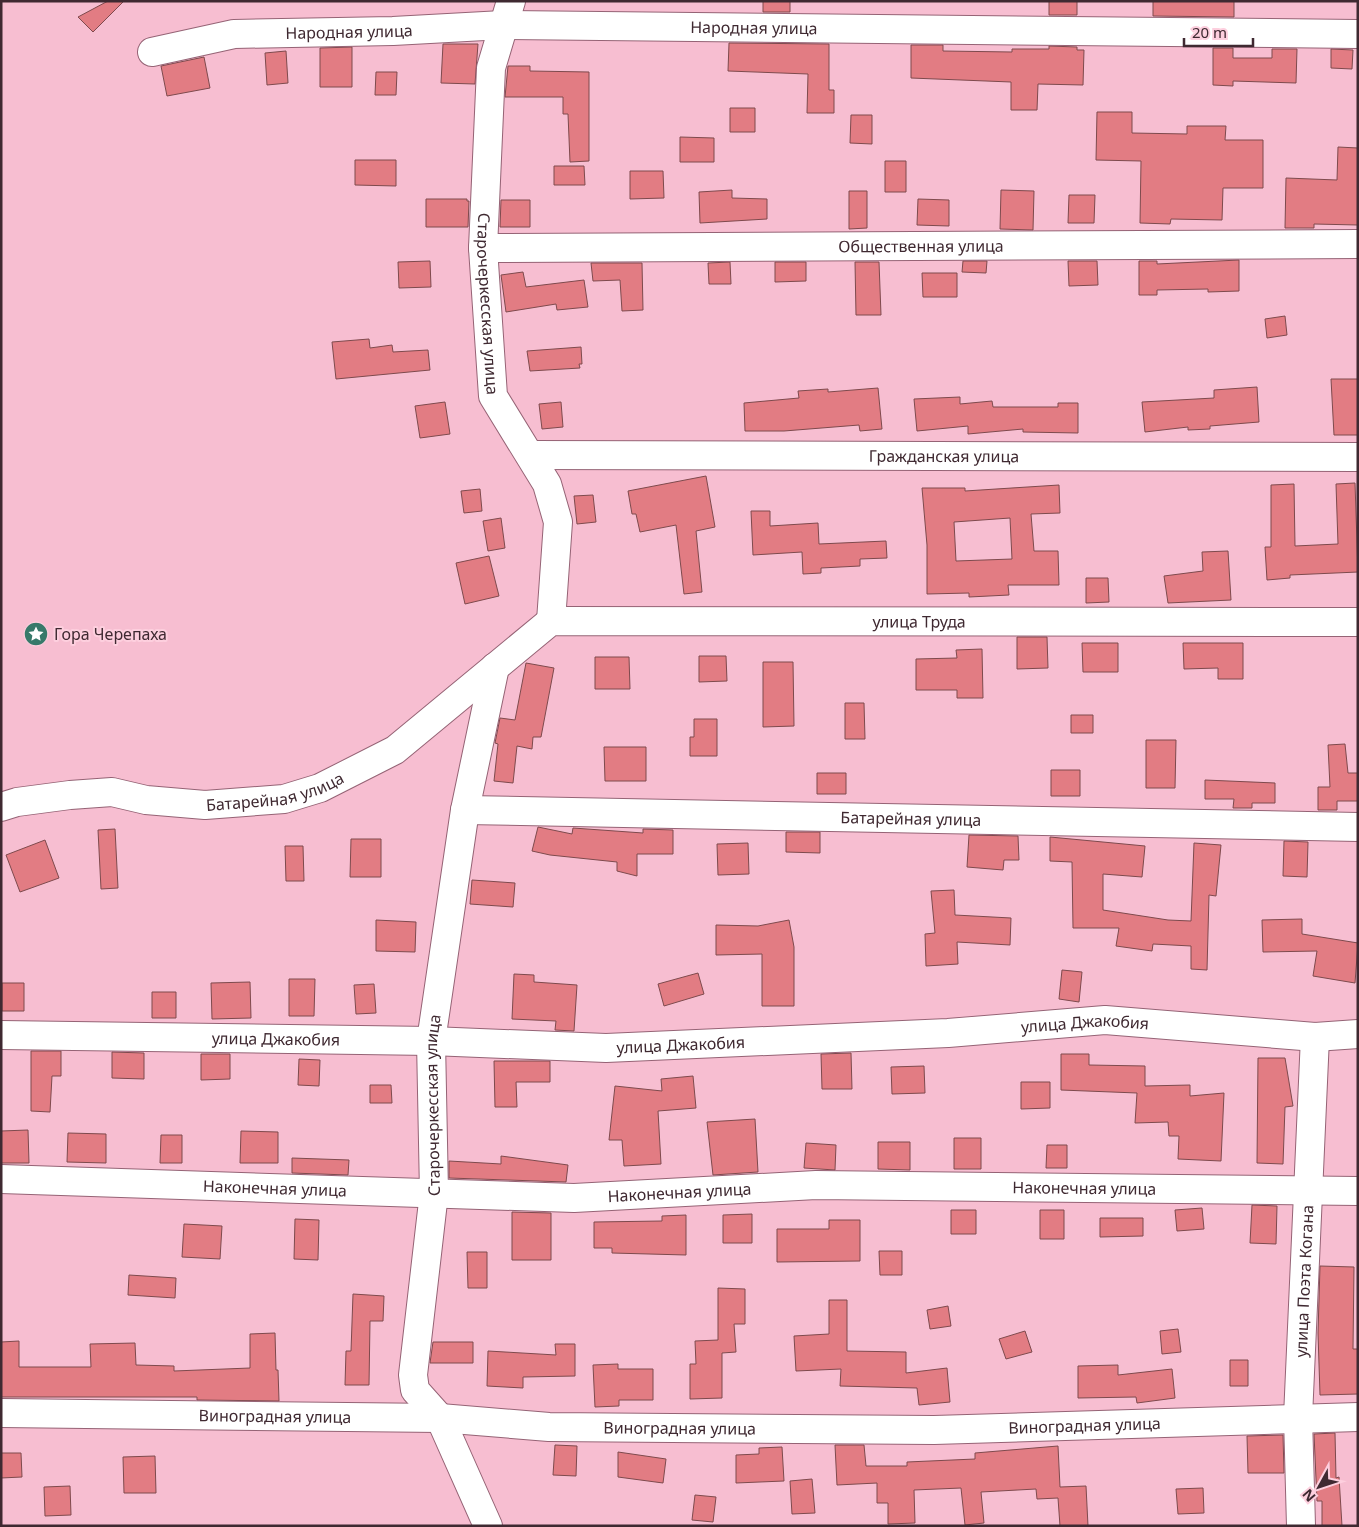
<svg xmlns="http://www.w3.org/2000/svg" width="1359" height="1527" font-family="'Noto Sans',sans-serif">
<rect width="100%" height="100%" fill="#f7bed1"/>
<path fill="#e27c83" stroke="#7e4a4d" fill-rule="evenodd" d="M108 1H124L93 32 78 17Z
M763 1H790V12H763Z
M1049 1H1077V15H1049Z
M1153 1H1234V17L1153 16Z
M729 43 829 44V90H834V113H807L808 74 728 71Z
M443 44H478L475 84 441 83Z
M911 45H943V51L1012 52V49H1049V46L1077 47V50H1084L1083 85 1038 84 1037 110H1011V82L911 78Z
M352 47V87H320V48Z
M1213 48H1233V58H1272V49H1297L1296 83 1233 81V86L1213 85Z
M1331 49 1353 50 1352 69 1331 68Z
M286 51 288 83 267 85 265 53Z
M204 57 210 88 167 96 161 66Z
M508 66H530V71L589 72V161L570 162 568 114H563V97H505Z
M376 72H397L396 95H375Z
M730 108H755V132H730Z
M1097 112H1132V133L1187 134V126H1226L1225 140H1263V188H1223L1222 220 1171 219 1170 224 1140 223 1141 161 1096 160Z
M851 115H872V144L850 143Z
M680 137 714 138V162H680Z
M1338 147 1358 148V225L1314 224V228H1285L1286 178 1337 180Z
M355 160H396V186L355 185Z
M885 161H906V192H885Z
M554 166H584L585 185H554Z
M630 171H663L664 198 630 199Z
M732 190V198L767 199V219L700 223 699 192Z
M1001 190 1034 191 1033 230 1000 229Z
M849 191H867V228L849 229Z
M1069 195H1095L1094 223H1068Z
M426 199H467V201H469L468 227H426Z
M918 199 949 200V226L917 225Z
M501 200H530V227H500Z
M1239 260V291L1208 292V289L1157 290V295H1139V261H1157V264Z
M430 261 431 287 399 288 398 262Z
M963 261H987L986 273 962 272Z
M1068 261H1097L1098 285 1069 286Z
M730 262 731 284H709L708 263Z
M775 262H806V281L775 282Z
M855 262H879L881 315H856Z
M591 263H642L643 310 622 311 620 280 593 281Z
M523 272 526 287 584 280 588 307 557 310 556 304 506 312 501 275Z
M922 273H957V297H923Z
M1285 316 1287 335 1267 338 1265 319Z
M369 339 370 348 392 345 393 352 428 350 430 370 336 379 332 342Z
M581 347 582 364H579L580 368 530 371 527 351Z
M1331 379H1358V435H1334Z
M1257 387 1259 422 1210 426V429L1188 430V427L1145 432 1142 402 1214 398V390Z
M878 388 882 429 860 431 859 425 784 431H745L744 403 799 398 798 391 828 389V392Z
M960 397V404L992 401 993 407H1058V403H1078V433L1023 432V429L968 434V426L917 431 914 399Z
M445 402 450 434 420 438 415 406Z
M561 402 563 427 542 429 539 404Z
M706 476 715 527 696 531 702 592 684 594 676 525 640 532 636 514H632L628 491Z
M1355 483 1358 572 1290 575V578L1267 580 1265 547H1271V485L1294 484 1295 546 1338 544 1336 484Z
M1059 485 1060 513 1031 514 1034 551H1058L1059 585H1008L1009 595 969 597V593L927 594V545L922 488H965V491ZM1010 518 1012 559 956 561 954 522Z
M480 489 482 511 464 513 461 491Z
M593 495 596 522 577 524 574 496Z
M751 511H770V526L818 523 819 544 886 541 887 558 860 559V566L821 568V573L803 574 802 552 753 555Z
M501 518 505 548 488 551 483 521Z
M1228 551 1231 600 1168 603 1164 576 1203 571 1202 552Z
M489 556 499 596 465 604 456 563Z
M1086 578H1108L1109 602 1086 603Z
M1017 637H1047L1048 668 1017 669Z
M1082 643H1118V672H1083Z
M1183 643H1243V679H1218V668L1184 669Z
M982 649 983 698H957V690H916V659L957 658 956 650Z
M699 656H726L727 681 699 682Z
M595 657H629L630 689H595Z
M763 662H793L794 726 763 727Z
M526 663 554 668 541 737H533L532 749 517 746 513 783 494 781 498 744 495 743 500 718 515 720Z
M845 703H864L865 739H845Z
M1071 715H1093V733H1071Z
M694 719H717V756H690V737H694Z
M1146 740H1176L1175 788H1146Z
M1345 744 1348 773H1358V801H1337V810H1318V787H1330L1328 745Z
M604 747H646V781H605Z
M1051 770H1080V796H1051Z
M817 773H846V794H817Z
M1205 780 1275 783V803H1252V808H1233L1234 799H1205Z
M538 827 572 834 573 828 643 833V829L673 830V854H637V876L617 871V862L550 855 532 851Z
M115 829 118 888 101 889 98 830Z
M786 832H820V853L786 852Z
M969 835 1018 836 1019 860H1004L1003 870 967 867Z
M1050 837 1145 846 1142 877 1103 874V910L1168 920 1191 921 1194 843 1221 845 1216 896 1209 895 1207 970 1191 969V946L1153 944 1152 951 1116 946 1119 928H1073L1072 862 1050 861Z
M351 839H381V877H350Z
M45 840 59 878 20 892 6 855Z
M1284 841 1308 842 1307 877 1283 876Z
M748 843 749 874 718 875 717 844Z
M285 846H303L304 881H286Z
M472 880 515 883 513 907 470 904Z
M954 890 955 915 1011 918 1010 945 957 942 958 964 926 966 925 934 935 933 931 891Z
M1302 919V934L1358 943 1355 983 1313 976 1317 951 1263 952 1262 920Z
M376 920 416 922 415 952 376 951Z
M789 920 794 947V1006H762V954L716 955V925L758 926Z
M1062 970 1082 972 1079 1002 1059 999Z
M698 973 704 994 664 1006 658 984Z
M514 974 534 975V982L577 985 574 1031 555 1030 556 1021 512 1019Z
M289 979H315L314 1016H289Z
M250 982 251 1018 212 1019 211 983Z
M2 983H24V1011H2Z
M374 984 376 1013 356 1014 354 985Z
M152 992H176V1018H152Z
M31 1051H61V1076H52L50 1112 31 1111Z
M112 1052 144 1053V1079L112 1078Z
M851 1053 852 1089H822L821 1054Z
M201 1054H230V1079L201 1080Z
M1061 1054H1089V1065L1145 1066V1086L1190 1085V1096L1224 1093 1221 1161 1178 1159 1179 1136H1169L1168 1122 1135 1123 1137 1093 1061 1090Z
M1258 1058H1285L1293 1106 1285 1107 1283 1164 1257 1163Z
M299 1059 320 1060 319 1086 298 1085Z
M494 1061H550V1082H516L517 1107H495Z
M924 1066 925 1093 892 1094 891 1067Z
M693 1076 696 1108 658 1111 661 1164 624 1166 622 1140H609L615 1086 662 1091 661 1079Z
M1021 1082H1050V1108L1021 1109Z
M370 1085H391L392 1103H370Z
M755 1119 758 1172 713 1175 707 1122Z
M28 1130 29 1163H1V1131Z
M241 1131 278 1132V1163H240Z
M68 1133 106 1134V1163L67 1162Z
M161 1135H182V1163H160Z
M954 1138H981V1169H954Z
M878 1142H910V1170L878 1169Z
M806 1143 836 1145 835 1170 804 1168Z
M1047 1145H1067V1168H1046Z
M501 1156 568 1165 566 1182 449 1178V1161L501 1164Z
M292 1158 349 1160 348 1175 292 1173Z
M1252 1205 1277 1206 1276 1244 1250 1243Z
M1202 1208 1204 1229 1177 1231 1175 1210Z
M951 1210H976V1234H951Z
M1040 1210H1064V1239H1040Z
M512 1212 551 1213V1260H512Z
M752 1214V1243H723V1215Z
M686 1215V1255L612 1253V1248H594V1222L662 1221V1216Z
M1100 1218H1143V1236L1100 1237Z
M295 1219 319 1220 318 1260 294 1259Z
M829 1220H860V1261L777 1262V1229H829Z
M184 1224 222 1226 220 1259 182 1257Z
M879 1251H902V1275H880Z
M467 1252H487V1288H468Z
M1320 1266 1354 1267 1353 1349H1358V1394L1320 1395 1318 1333Z
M129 1275 176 1278 175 1298 128 1295Z
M718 1288 745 1289V1324H734L736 1352 722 1353V1398L690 1399V1364H696L695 1341 718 1340Z
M353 1294 384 1296 383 1321H370L369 1385H345L346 1351H351Z
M829 1300H847V1351L906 1352V1373L947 1368 950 1402 919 1405 917 1388 840 1386 841 1369 796 1371 794 1336 829 1334Z
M948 1306 951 1326 930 1329 927 1310Z
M1178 1329 1181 1352 1162 1354 1160 1331Z
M1025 1331 1032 1352 1006 1359 999 1339Z
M275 1333 276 1370H278L279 1401 197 1400V1397H1V1342L19 1341V1367H91L90 1344 135 1343 136 1365 174 1366V1371L250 1368V1334Z
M433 1342H473V1363H430Z
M555 1344H575V1376L523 1377V1388L487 1386 488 1351 556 1355Z
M1230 1360H1248V1386H1230Z
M618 1364V1369H653V1400H619V1406L595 1407 593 1365Z
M1118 1365V1375L1172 1369 1175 1398 1137 1403 1136 1397 1078 1398V1366Z
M1335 1433 1336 1478 1339 1477 1342 1526H1322V1501H1317L1314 1434Z
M1283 1435 1284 1473H1248L1247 1436Z
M555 1445 577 1446 576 1476 553 1475Z
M835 1445H864L866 1466H907V1462L975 1459V1453L1058 1446 1060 1487 1086 1486 1088 1526H1060L1058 1498 1037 1499 1036 1489 981 1492 984 1523 965 1525 961 1488 914 1490 915 1523 888 1524V1503H877V1483L837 1485Z
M782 1447 784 1481 736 1483V1455L759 1454V1448Z
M618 1452 666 1459 663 1483 618 1477Z
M1 1453H21L22 1477 1 1478Z
M155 1456 156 1493H124L123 1457Z
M812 1479 815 1513 792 1514 790 1481Z
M70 1486 71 1515 45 1516 44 1487Z
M1203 1488 1204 1513 1178 1514 1176 1489Z
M695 1495 716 1497 713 1522 692 1520Z"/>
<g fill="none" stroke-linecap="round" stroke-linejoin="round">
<g stroke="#956375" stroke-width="30">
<g id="minor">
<path id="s1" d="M511 1 491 68 483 248 493 396 547 484 558 522 551 621"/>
<path id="s2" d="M152 52 234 34 393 31 503 25 1358 34"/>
<path id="s3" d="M483 248 1358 244"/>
<path id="s4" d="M530 455 1358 457"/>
<path id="s5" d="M1 807 17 802 70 795 112 792 146 800 205 805 284 799 320 788 395 750 551 621 1358 622"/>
<path id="s6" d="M465 810 1358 827"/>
<path id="s7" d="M1 1035 431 1041 606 1048 948 1033 1105 1020 1315 1037 1358 1034"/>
<path id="s8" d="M1 1179 574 1198 816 1185 1358 1191"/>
<path id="s9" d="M1 1413 440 1418 549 1427 934 1430 1358 1417"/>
<path id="s10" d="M488 1526 440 1418 415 1390 413 1375 434 1193 431 1041 465 810 495 667"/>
<path id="s11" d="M1301 1526 1298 1417 1315 1037"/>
</g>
</g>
<use href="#minor" stroke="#fff" stroke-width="28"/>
</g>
<defs>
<g id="sight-disc" transform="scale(1.25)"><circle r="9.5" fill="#37796a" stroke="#fdcfde"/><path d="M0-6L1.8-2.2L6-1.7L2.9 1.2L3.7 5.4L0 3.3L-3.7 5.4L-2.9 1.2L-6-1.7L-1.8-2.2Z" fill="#fff"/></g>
</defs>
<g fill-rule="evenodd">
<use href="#sight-disc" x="36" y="634"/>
</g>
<g text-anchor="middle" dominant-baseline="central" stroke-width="4" stroke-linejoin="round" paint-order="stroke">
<g font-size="16" fill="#3f2931" stroke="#fdcfde">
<text stroke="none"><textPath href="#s2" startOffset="604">Народная улица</textPath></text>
<text stroke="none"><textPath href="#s2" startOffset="199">Народная улица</textPath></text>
<text stroke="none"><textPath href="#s3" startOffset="438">Общественная улица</textPath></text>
<text stroke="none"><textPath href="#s1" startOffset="306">Старочеркесская улица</textPath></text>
<text stroke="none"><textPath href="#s4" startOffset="414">Гражданская улица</textPath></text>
<text stroke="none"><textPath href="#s5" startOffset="978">улица Труда</textPath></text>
<text stroke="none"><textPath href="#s5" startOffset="278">Батарейная улица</textPath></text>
<text stroke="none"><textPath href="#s6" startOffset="446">Батарейная улица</textPath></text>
<text stroke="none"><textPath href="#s7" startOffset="1085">улица Джакобия</textPath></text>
<text stroke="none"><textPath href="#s7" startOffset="275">улица Джакобия</textPath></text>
<text stroke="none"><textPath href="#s7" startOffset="680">улица Джакобия</textPath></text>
<text stroke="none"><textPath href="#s10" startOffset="442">Старочеркесская улица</textPath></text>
<text stroke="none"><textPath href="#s8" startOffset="1084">Наконечная улица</textPath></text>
<text stroke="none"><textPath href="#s8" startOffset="274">Наконечная улица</textPath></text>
<text stroke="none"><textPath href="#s8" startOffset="679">Наконечная улица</textPath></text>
<text stroke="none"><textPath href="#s11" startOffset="245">улица Поэта Когана</textPath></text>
<text stroke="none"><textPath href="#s9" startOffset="274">Виноградная улица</textPath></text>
<text stroke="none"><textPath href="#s9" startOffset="1084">Виноградная улица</textPath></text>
<text stroke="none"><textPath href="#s9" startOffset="679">Виноградная улица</textPath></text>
</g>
<g font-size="16" fill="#3f2931" stroke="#fdcfde" text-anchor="start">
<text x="54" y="634">Гора Черепаха</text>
</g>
</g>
<rect width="1359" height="1527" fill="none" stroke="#3f2931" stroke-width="5"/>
<g transform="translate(1319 1487) rotate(230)" stroke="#fdcfde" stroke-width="4" paint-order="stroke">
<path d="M0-4L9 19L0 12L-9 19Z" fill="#3f2931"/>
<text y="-8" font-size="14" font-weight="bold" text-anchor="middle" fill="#3f2931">N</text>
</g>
<path d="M1184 38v8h69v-8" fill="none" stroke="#3f2931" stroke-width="2.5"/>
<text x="1192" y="38" font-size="15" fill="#3f2931" stroke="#fdcfde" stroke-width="4" paint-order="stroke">20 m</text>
</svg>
